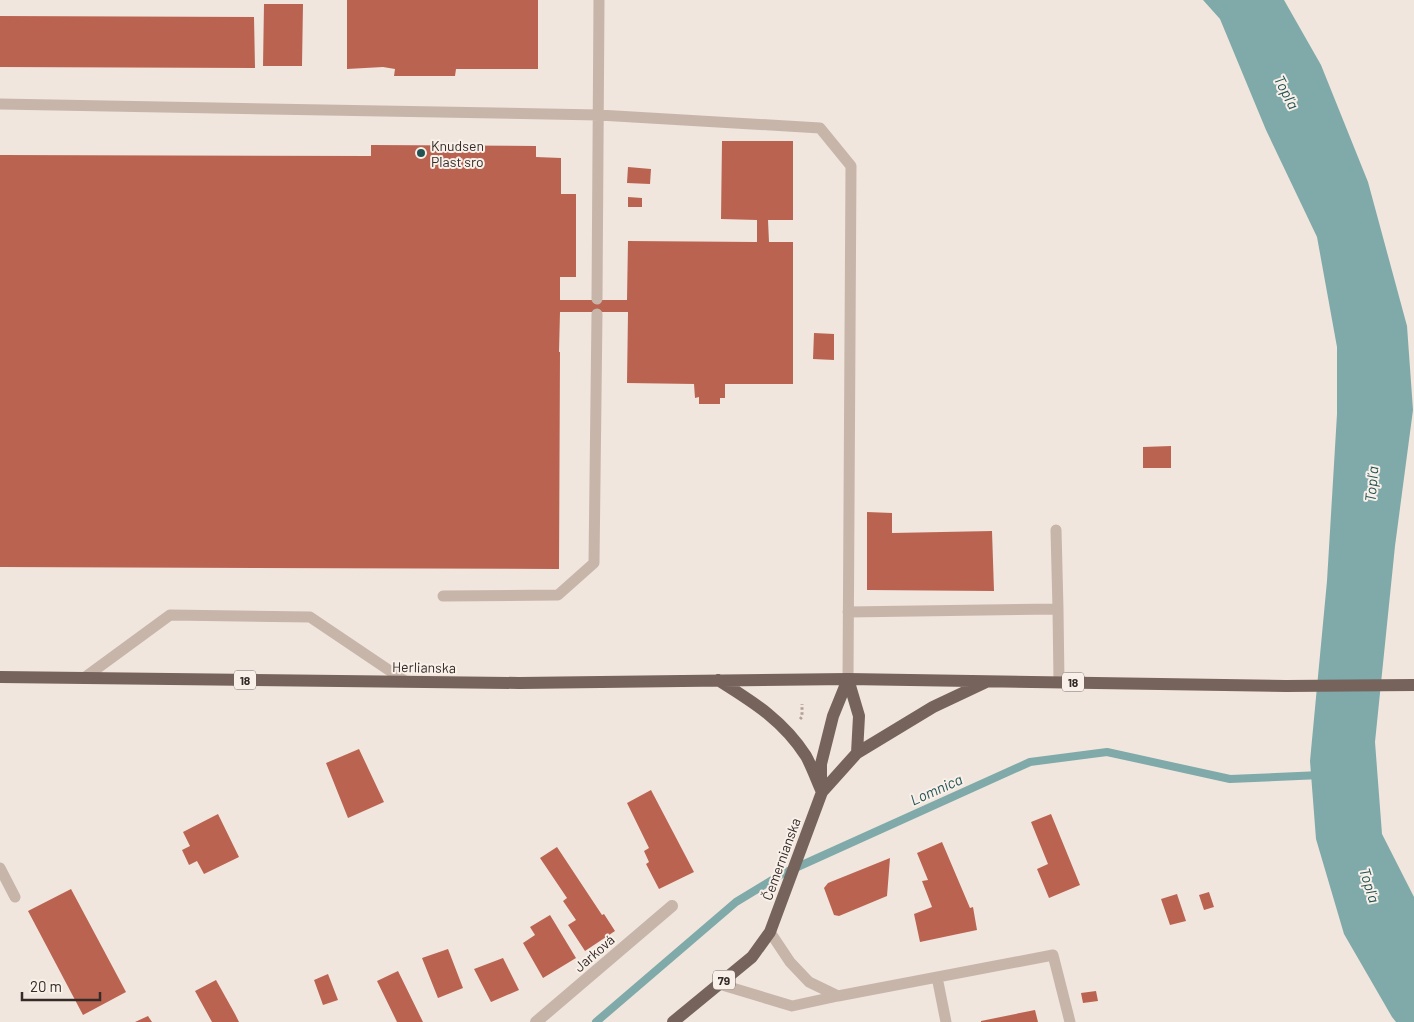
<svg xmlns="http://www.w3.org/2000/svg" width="1414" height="1022" font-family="Barlow,sans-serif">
<rect width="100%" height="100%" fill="#f0e6dd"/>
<path fill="#7faaa9" d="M1203 0H1284L1321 65 1368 182 1407 326 1413 410 1395 546 1375 742 1382 834 1414 897V1022H1396L1392 1017 1344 934 1316 839 1310 761 1327 581 1337 414V347L1317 237 1266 130 1220 19Z"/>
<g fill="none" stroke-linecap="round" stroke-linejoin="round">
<path stroke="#7faaa9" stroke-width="8" d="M596 1022 736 902 782 874 1030 762 1107 752 1230 779 1321 775"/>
</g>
<path fill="#bb6351" d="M347 0H538V69H456L455 76H394L395 69 383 67 347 69Z
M264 4H303L302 66H263Z
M0 16 254 17 255 68 0 67Z
M722 141H793V220H768L769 242H793V384H725V398H720V404H699V397L695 398 694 384 627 383 628 312H560L559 352H560L559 569 0 567V155L371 156V145L536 146V157L561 158V194H576V277H560V300H627L628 241 757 242V220L721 219Z
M628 167 651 169 650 184 627 183Z
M628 197 642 198V207H628Z
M814 333 834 334V360L813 359Z
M1171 446V468H1143V447Z
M867 512 892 513V533L992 531 994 591 867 590Z
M359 749 384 802 348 818 326 763Z
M651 790 694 872 659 889 646 864 649 862 644 851 649 848 627 803Z
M218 814 239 857 204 874 197 861 189 865 182 850 190 846 183 832Z
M1051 814 1080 885 1049 898 1037 869 1048 864 1031 822Z
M942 842 970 908 973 907 977 930 920 942 914 914 932 907 922 881 928 880 917 853Z
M557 847 602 915 604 914 615 931 585 951 568 925 576 920 563 901 567 898 540 858Z
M890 858 887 896 839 916 834 915 824 888 828 883Z
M71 889 126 992 83 1015 28 911Z
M1209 892 1214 907 1204 910 1199 895Z
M1177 894 1186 921 1170 925 1161 899Z
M550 915 576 958 543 978 523 943 535 935 530 927Z
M448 949 463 988 438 998 422 958Z
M503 958 519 990 491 1002 474 969Z
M398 971 423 1022H397L377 981Z
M328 974 338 1000 323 1005 314 980Z
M216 980 235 1014 239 1022H212L195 991Z
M1096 991 1098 1001 1083 1003 1081 993Z
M1035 1010 1038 1022H981V1021Z
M148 1016 152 1022H135Z"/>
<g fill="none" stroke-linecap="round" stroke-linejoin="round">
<path stroke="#b39f95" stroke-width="3" stroke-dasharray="2.5 2.5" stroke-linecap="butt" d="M800 719 802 717V704"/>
<path stroke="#c7b5aa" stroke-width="11" d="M0 104 599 115 820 128 851 166 848 679
M597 299 599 0
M1056 530 1058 609
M443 596 558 595 594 563 597 314
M848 612 1058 609 1059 682
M84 678 170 615 310 617 405 681
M0 868 15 897
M770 932 790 962 809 982 838 996
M937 977 946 1022
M719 984 792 1006 838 996 1053 955 1070 1022"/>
<path stroke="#c7b5aa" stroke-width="12" d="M536 1022 672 906"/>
<path stroke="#76635c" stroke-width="12" d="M0 677 519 683 848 679 1286 686 1414 685
M718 680C753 702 783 720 806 756 812 767 817 781 822 792
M857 753 933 707 986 682
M821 784V764L833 716 848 679
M673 1022 752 957 770 932 822 792 857 753 859 716 848 679"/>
</g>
<circle fill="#225353" stroke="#f8f0e9" stroke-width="2" cx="421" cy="153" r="5"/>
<g text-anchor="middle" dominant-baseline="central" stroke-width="4" stroke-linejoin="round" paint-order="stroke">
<g fill="#f8f0e9" stroke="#706763" stroke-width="1">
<rect x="234" y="670.5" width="22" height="19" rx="4"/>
<rect x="1062" y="672.5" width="22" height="19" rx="4"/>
<rect x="713" y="970.5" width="22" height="19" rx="4"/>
</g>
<g font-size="12" font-weight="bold" fill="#352c29">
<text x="245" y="680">18</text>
<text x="1073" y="682">18</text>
<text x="724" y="980">79</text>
</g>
<g font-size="14" fill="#352c29" stroke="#f8f0e9" text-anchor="start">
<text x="431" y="145">Knudsen<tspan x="431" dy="16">Plast sro</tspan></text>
</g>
<g font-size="14" fill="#352c29" stroke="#f8f0e9">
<text transform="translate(424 667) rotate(1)">Herlianska</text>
<text transform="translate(781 859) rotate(-70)">Čemernianska</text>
<text transform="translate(594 953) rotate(-41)">Jarková</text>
</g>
<g font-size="15" font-style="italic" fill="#225353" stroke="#f8f0e9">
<text transform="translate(1287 92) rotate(63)">Topľa</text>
<text transform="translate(1371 484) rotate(-85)">Topľa</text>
<text transform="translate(936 789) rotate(-24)">Lomnica</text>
<text transform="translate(1370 885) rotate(73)">Topľa</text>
</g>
</g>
<path d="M22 992v8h78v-8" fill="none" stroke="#352c29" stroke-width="2.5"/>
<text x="30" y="992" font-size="15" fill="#352c29" stroke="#f8f0e9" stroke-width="4" paint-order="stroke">20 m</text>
</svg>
